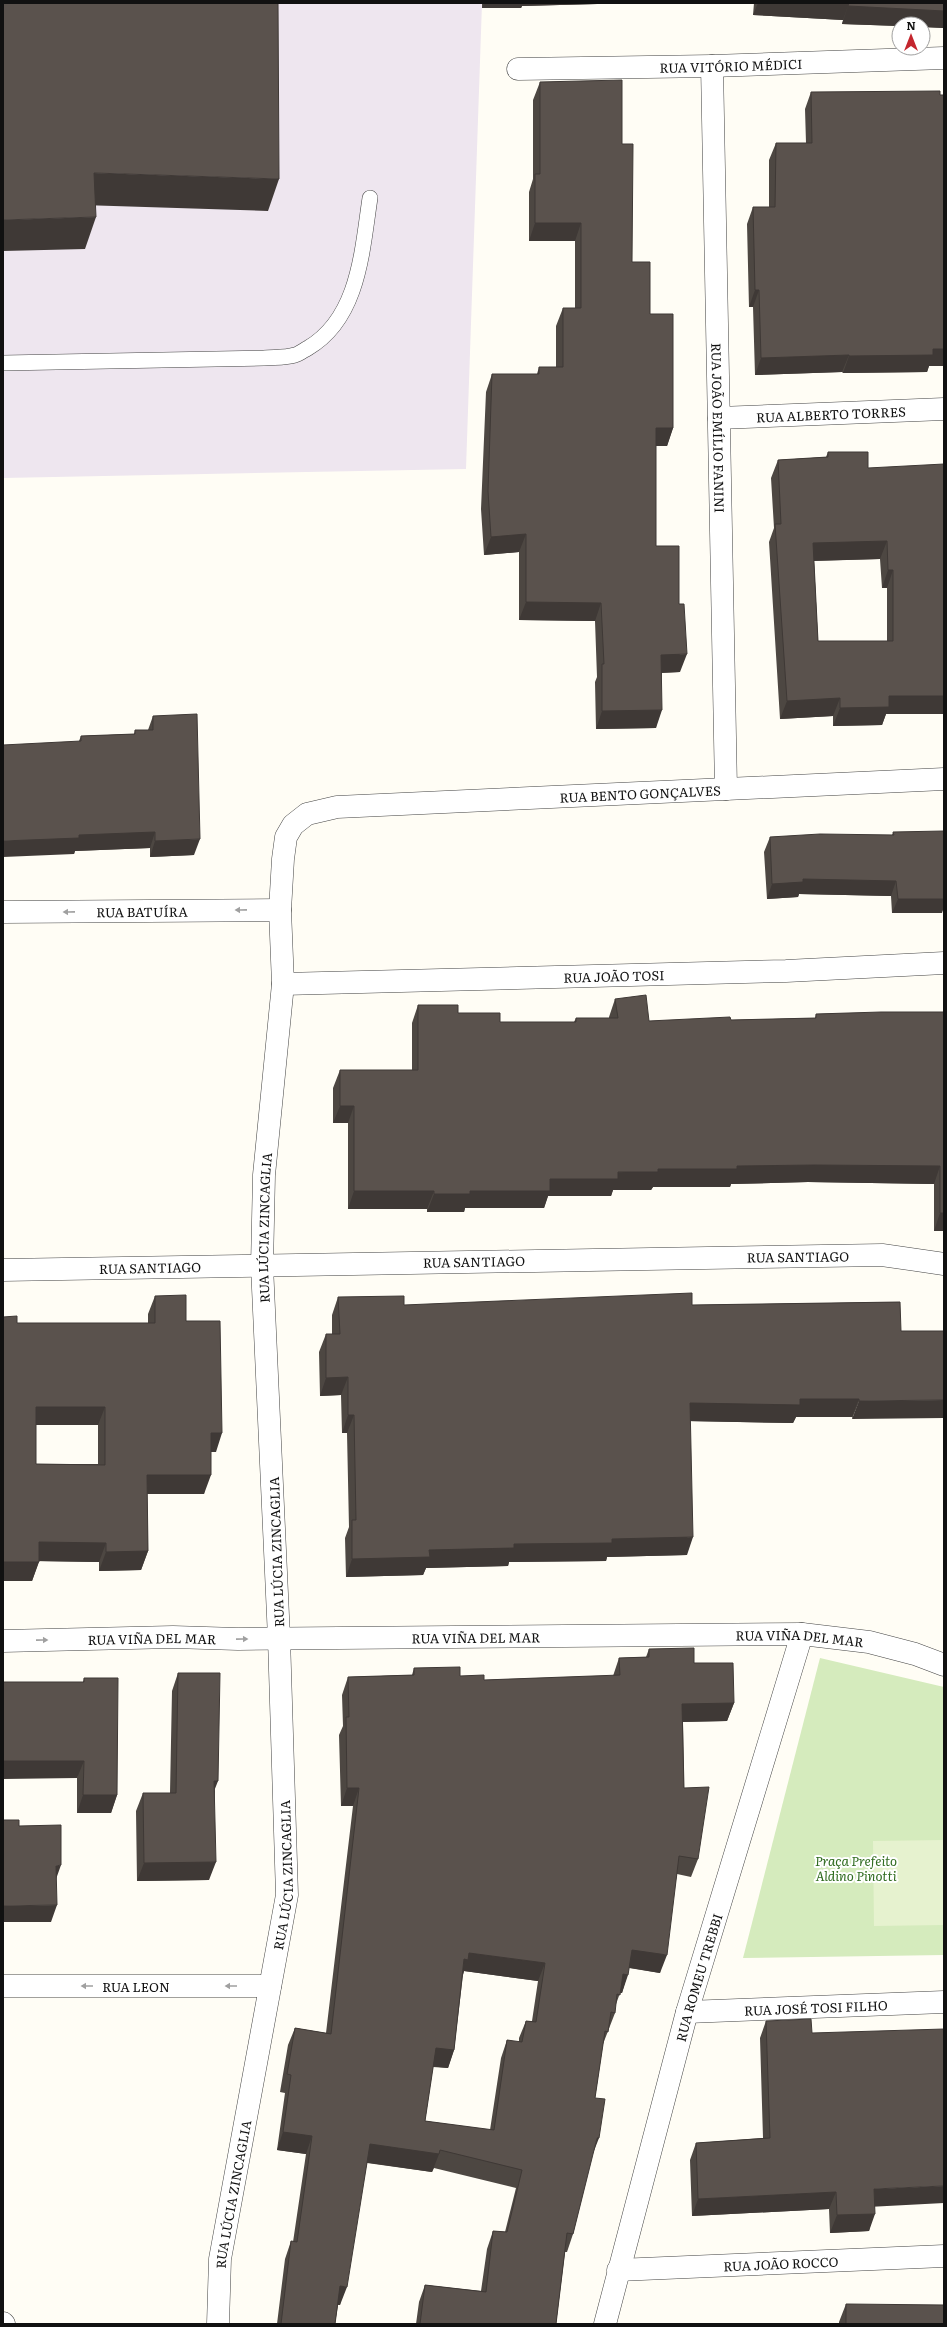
<svg xmlns="http://www.w3.org/2000/svg" width="947" height="2327" font-family="Literata,serif">
<rect width="100%" height="100%" fill="#fffdf5"/>
<path fill="#eee6ef" d="M3 3H482L466 469 3 478Z"/>
<path fill="#d5ebbd" d="M820 1658 944 1687V1955L743 1958Z"/>
<path fill="#e6f2cf" d="M944 1840V1925L874 1926 873 1841Z"/>
<g fill="none" stroke-linecap="round" stroke-linejoin="round">
<g stroke="#444" stroke-width="16">
<path id="lane" d="M3 363 264 358C274 357 285 358 295 355 299 354 304 350 308 348 359 318 362 251 370 198"/>
</g>
<g stroke="#444" stroke-width="23">
<g id="street">
<path id="s1" d="M712 66 726 789"/>
<path id="s2" d="M518 69 712 66 944 58"/>
<path id="s3" d="M719 418 944 409"/>
<path id="s4" d="M3 912 280 910"/>
<path id="s5" d="M283 984 786 971 944 963"/>
<path id="s6" d="M3 1270C296 1264 589 1258 882 1255L944 1264"/>
<path id="s7" d="M3 1641 173 1637 238 1639 802 1634 869 1642 915 1654 944 1665"/>
<path id="s8" d="M3 1986H270"/>
<path id="s9" d="M687 2012 944 2002"/>
<path id="s10" d="M618 2270 944 2256"/>
<path d="M3 2323 4 2324"/>
<path id="s11" d="M218 2324 220 2259 287 1895 279 1638 262 1266 264 1175 283 984 280 910 283 859 286 837 293 825 307 814 337 807 944 779"/>
<path id="s12" d="M605 2324 687 2012 802 1634"/>
</g>
</g>
<use href="#lane" stroke="#fff" stroke-width="15"/>
<use href="#street" stroke="#fff" stroke-width="22"/>
</g>
<path fill="#4d4742" fill-rule="evenodd" d="M482 3H635L522 6 521 8H482Z
M754 3H944V28L923 27V24H899V26L842 24 843 20 753 15Z
M540 82 622 144 632 262 650 314 673 428 667 446H656V546L679 604 680 672 662 673 656 728 596 729 595 682 597 677 595 621 519 620V552L484 555 481 509 486 392 492 374H537L539 367H556V326L563 308H575V241H529V192L533 179V100Z
M811 92 944 95V366H929L927 372 843 373 842 372 755 375 753 307H749L747 224 753 207H769V160L776 143H806L805 109Z
M828 452 868 468 944 714H886L882 725 833 726V716L780 719 769 542 774 528 771 478 778 460 826 457ZM880 559 882 588H887V641H818L814 561Z
M153 716 194 855 150 857V848L75 851 74 854 79 741 81 736 134 734 135 730H148Z
M893 832 942 913H892L891 896 799 894 798 897 767 899 764 852 770 837 892 835Z
M615 999 649 1021 731 1020 815 1018 816 1014 944 1012V1231H934V1184L808 1182 731 1184 730 1187H653L651 1190H613L611 1196H548L544 1208H465L464 1212H427V1209H348V1123H333V1088L340 1070H412V1023L418 1005 458 1013 500 1022H574L576 1018H609V1017Z
M155 1296 186 1321 216 1452H211L204 1494H147L148 1551 141 1570 99 1571V1562L39 1561 32 1581H3V1317L17 1323H148V1314ZM36 1425H98V1464H36Z
M338 1297 404 1305H692L900 1302 852 1419V1417H796L793 1423 690 1421 687 1555 607 1557 606 1561 509 1562 508 1566 426 1568 423 1575 346 1577 345 1538 349 1527 347 1433H342L341 1395 320 1396 319 1352 326 1334H332V1315Z
M649 1649 694 1663 734 1703 727 1721 683 1722 684 1788 698 1859 691 1877 677 1874 660 1973 629 1968 622 1993H620L615 2007V2013L603 2044 595 2098 592 2156 573 2234 567 2252H565L556 2324H416L419 2302 425 2285 481 2291 487 2249 493 2231 505 2232 516 2188 434 2168 432 2172 367 2163 340 2305H338L335 2324H277L285 2259 291 2241 293 2242 306 2154 277 2150 285 2093 280 2092 288 2045 295 2028 326 2033 353 1806H341L339 1735 343 1726 342 1695 348 1677 412 1675 414 1668 484 1680 613 1676 619 1658 646 1657ZM464 1971 538 1981 532 2021H526L519 2038V2042L507 2040 501 2058 490 2130 425 2121 433 2067 448 2068 454 2050 463 1975Z
M178 1673 215 1791 209 1880 137 1881 136 1811 143 1793H170L172 1691Z
M84 1678 117 1795 111 1813H77V1778L83 1682Z
M766 2021 812 2033 875 2206 869 2231 830 2233 829 2209 692 2216 690 2160 696 2143 763 2138 760 2038Z
M846 2304 944 2324H839V2322Z"/>
<path fill="#3f3936" d="M484 3H635L522 6 521 8H482Z
M758 3H849L843 20 753 15Z
M848 6 944 11V28L923 27V24H899V26L842 24Z
M94 173 279 179 268 211 82 205Z
M96 217 85 249 3 251V220Z
M535 223H581L575 241H529Z
M755 290H759L753 307H749Z
M933 349H944V366H929L927 372 843 373 849 356Z
M849 355 842 372 755 375 761 358Z
M656 428H673L667 446H649Z
M526 534 519 552 484 555 491 537Z
M887 541 880 559 806 561 813 543Z
M888 570H893L887 588H882Z
M526 602 601 603 595 621 519 620Z
M687 654 680 672 655 673 661 655Z
M889 696H944V714H886L882 725 833 726 840 708Z
M840 698 833 716 780 719 787 701Z
M662 710 656 728 596 729 602 711Z
M155 832 150 848 75 851 74 854 3 857V841L79 835Z
M200 839 194 855 150 857 155 841Z
M803 879 896 881 891 896 799 894 798 897 767 899 772 884Z
M898 899H944V907L942 913H892Z
M340 1106H354L348 1123H333Z
M815 1165 940 1166 934 1184 808 1182 731 1184 730 1187H653L651 1190H613L611 1196H548L544 1208H465L464 1212H427L434 1194 470 1191 550 1179 658 1169 737 1166Z
M354 1191H434L427 1209H348Z
M940 1213H944V1231H934Z
M348 1377 341 1395 320 1396 326 1378Z
M800 1399H859L852 1417H796L793 1423 683 1421 690 1403Z
M944 1400V1418L852 1419 859 1401Z
M36 1407H105L98 1425H29Z
M348 1415H354L347 1433H342Z
M211 1433H222L216 1452H204Z
M147 1475H211L204 1494H140Z
M693 1537 687 1555 607 1557 606 1561 509 1562 508 1566 426 1568 423 1575 346 1577 352 1559 429 1550 514 1544 612 1539Z
M39 1542 106 1543 99 1562 32 1561Z
M148 1551 141 1570 99 1571 106 1552Z
M3 1562H39L32 1581H3Z
M734 1703 727 1721 676 1722 682 1704Z
M3 1761H84L77 1778 3 1779Z
M214 1781H218L211 1799Z
M347 1788H359L353 1806H341Z
M83 1795H117L111 1813H77Z
M216 1862 209 1880 137 1881 144 1863Z
M61 1865 55 1882 56 1866Z
M57 1905 51 1922H3V1906Z
M632 1950 667 1955 660 1973 625 1967Z
M469 1953 545 1963 538 1981 464 1971 462 1978 464 1959Z
M623 1974 628 1975 622 1993 616 1992Z
M436 2048 454 2050 448 2068 429 2066Z
M283 2132 312 2136 306 2154 277 2150Z
M597 2138H599L592 2156Z
M370 2144 439 2154 432 2172 363 2162Z
M944 2186V2203L868 2207 874 2189Z
M836 2192 829 2209 692 2216 698 2199Z
M875 2214 869 2231 830 2233 837 2215Z
M340 2286 347 2287 340 2305 334 2304Z"/>
<path fill="#5a524d" stroke="#3f3936" fill-rule="evenodd" d="M3 3H278L279 179 94 173 96 217 3 220Z
M846 3H944V11L848 6 849 3Z
M622 80V144H633L632 262H650V314H673V428H656V546H679V604H684L687 654 661 655 662 710 602 711V664H604L601 603 526 602V534L491 537 488 491 492 374H539V367H563V308H581V223H535V174H540V82Z
M940 91V95H944V349H933V355L849 356V355L761 358 759 290H755L753 207H775L776 143H812L811 92Z
M828 452H868V468L944 464V696H889V707L840 708V698L787 701 775 524H781L778 460 828 457ZM887 541 888 570H893V641H818L813 543Z
M197 714 200 839 155 841V832L79 835V838L3 841V745L81 741V736L135 734V730H153V716Z
M944 831V899H898L896 881 803 879V882L772 884 770 837 820 834 894 835 893 832Z
M646 995 649 1021 730 1017 731 1020 816 1018V1014L881 1012H944V1213H940V1166L815 1165 737 1166V1169H658V1172H618V1179H550V1191H470V1194H434V1191H354V1106H340V1070H418V1005H458V1013H500V1022H576V1018H618L615 999Z
M692 1293V1305L900 1302 901 1331H944V1400L859 1401V1399H800V1405L690 1403 693 1537 612 1539V1543L514 1544V1548L429 1550 430 1557 352 1559V1520H356L354 1415H348V1377L326 1378V1334H340L338 1297 404 1296V1305Z
M186 1295V1321H220L222 1433H211V1475H147L148 1551 106 1552V1543L39 1542V1562H3V1317L17 1316V1323H155V1296ZM36 1407H105V1465L36 1464Z
M694 1648V1663H733L734 1703 682 1704 684 1788 709 1787 698 1859 679 1856 667 1955 632 1950 628 1975 623 1974 620 1995 617 1994 615 2013 611 2012 608 2032 605 2031 595 2098 605 2099 599 2138H597L573 2234 567 2233 556 2324H420L425 2285 486 2292 493 2231 507 2232 522 2170 440 2150 439 2154 370 2144 347 2287 340 2286 335 2324H281L291 2241 297 2242 312 2136 283 2132 291 2075 287 2074 295 2028 331 2034 359 1788H347L346 1717H349L348 1677 414 1675V1668L460 1667V1676L484 1675V1680L620 1675 619 1658 649 1657V1649ZM469 1953 545 1963 536 2022 526 2021 522 2042 507 2040 494 2130 425 2121 436 2048 454 2050 464 1959 468 1960Z
M178 1673H220L218 1781H214L216 1862 144 1863 143 1793H176Z
M84 1678H118L117 1795H83L84 1761H3V1682H84Z
M3 1820H19V1826L61 1825V1865L56 1866 57 1905 3 1906Z
M811 2019 812 2033 944 2029V2186L874 2189 875 2214 837 2215 836 2192 698 2199 696 2143 770 2138 766 2021Z
M846 2304 944 2305V2324H846Z"/>
<defs><path id="oneway-solid" d="M-6-.8H1V-3.2L6.5 0L1 3.2V.8H-6Z"/></defs>
<g fill="#a0a0a0">
<use href="#oneway-solid" transform="translate(241 910) rotate(179)"/>
<use href="#oneway-solid" transform="translate(69 912) rotate(179)"/>
<use href="#oneway-solid" transform="translate(242 1639) rotate(-1)"/>
<use href="#oneway-solid" transform="translate(42 1640) rotate(-1)"/>
<use href="#oneway-solid" transform="translate(87 1986) rotate(180)"/>
<use href="#oneway-solid" transform="translate(231 1986) rotate(180)"/>
</g>
<g text-anchor="middle" dominant-baseline="central" stroke-width="4" stroke-linejoin="round" paint-order="stroke">
<g font-size="13" fill="#111" stroke="#fff">
<text stroke="none"><textPath href="#s2" startOffset="213">RUA VITÓRIO MÉDICI</textPath></text>
<text stroke="none"><textPath href="#s3" startOffset="112">RUA ALBERTO TORRES</textPath></text>
<text stroke="none"><textPath href="#s1" startOffset="362">RUA JOÃO EMÍLIO FANINI</textPath></text>
<text stroke="none"><textPath href="#s11" startOffset="1861">RUA BENTO GONÇALVES</textPath></text>
<text stroke="none"><textPath href="#s4" startOffset="139">RUA BATUÍRA</textPath></text>
<text stroke="none"><textPath href="#s5" startOffset="331">RUA JOÃO TOSI</textPath></text>
<text stroke="none"><textPath href="#s11" startOffset="1103">RUA LÚCIA ZINCAGLIA</textPath></text>
<text stroke="none"><textPath href="#s6" startOffset="795">RUA SANTIAGO</textPath></text>
<text stroke="none"><textPath href="#s6" startOffset="471">RUA SANTIAGO</textPath></text>
<text stroke="none"><textPath href="#s6" startOffset="147">RUA SANTIAGO</textPath></text>
<text transform="translate(276 1552) rotate(-92)">RUA LÚCIA ZINCAGLIA</text>
<text stroke="none"><textPath href="#s7" startOffset="473">RUA VIÑA DEL MAR</textPath></text>
<text stroke="none"><textPath href="#s7" startOffset="797">RUA VIÑA DEL MAR</textPath></text>
<text stroke="none"><textPath href="#s7" startOffset="149">RUA VIÑA DEL MAR</textPath></text>
<text stroke="none"><textPath href="#s11" startOffset="455">RUA LÚCIA ZINCAGLIA</textPath></text>
<text stroke="none"><textPath href="#s12" startOffset="359">RUA ROMEU TREBBI</textPath></text>
<text stroke="none"><textPath href="#s8" startOffset="133">RUA LEON</textPath></text>
<text stroke="none"><textPath href="#s9" startOffset="129">RUA JOSÉ TOSI FILHO</textPath></text>
<text stroke="none"><textPath href="#s11" startOffset="131">RUA LÚCIA ZINCAGLIA</textPath></text>
<text stroke="none"><textPath href="#s10" startOffset="163">RUA JOÃO ROCCO</textPath></text>
</g>
<g font-size="13" font-style="italic" fill="#2f6b1f" stroke="#fff">
<text x="856" y="1860">Praça Prefeito<tspan x="856" dy="15">Aldino Pinotti</tspan></text>
</g>
</g>
<rect width="947" height="2327" fill="none" stroke="#111111" stroke-width="8"/>
<g transform="translate(911 36)"><circle r="19" fill="#ffffff" stroke="#a0a0a0"/>
<path d="M0-3L7 15L0 10L-7 15Z" fill="#c4262e"/>
<text y="-6" font-size="11" font-weight="bold" text-anchor="middle" fill="#111111">N</text>
</g>
</svg>
